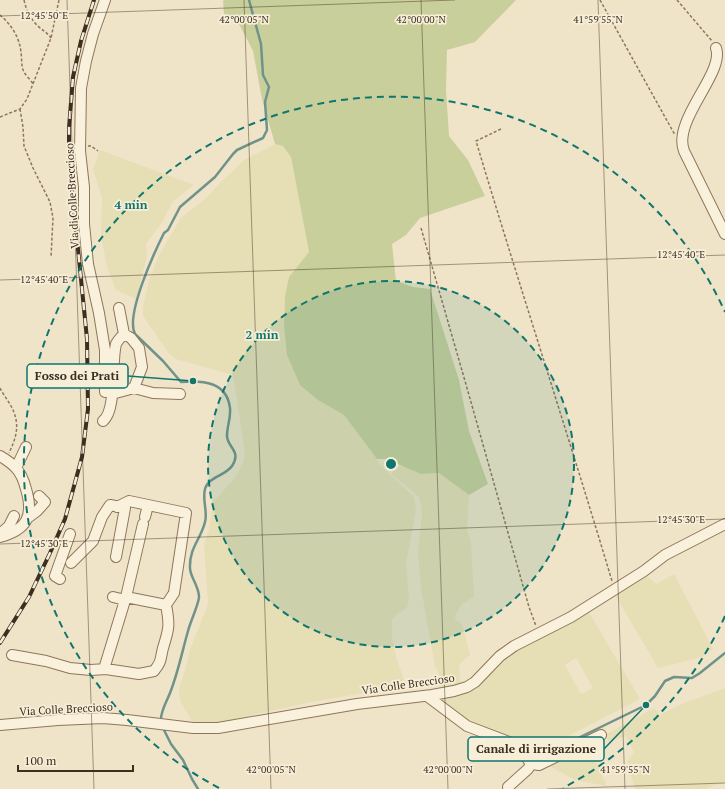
<svg xmlns="http://www.w3.org/2000/svg" width="725" height="789" font-family="'PT Serif',serif">
<rect width="100%" height="100%" fill="#f0e4c8"/>
<path fill="#e6deb5" fill-rule="evenodd" d="M275 144 283 146 291 157 309 252 289 277 285 296 284 325 318 400 344 415 377 459 381 466 414 497 416 510 406 563 409 598 407 608 398 613 392 620V638L397 660 404 680 401 687 316 701 208 725 192 721 180 701 179 689 187 664 189 652 208 604 204 544 209 530 213 502 234 479 242 465 245 453 233 375 176 359 170 355 143 316V307L149 280 159 255 181 218 205 199 220 183 244 160Z
M100 150 194 185 173 201 163 221 146 244 147 256 136 299 116 290 107 267 101 236 102 198 93 169Z
M402 465 421 474 439 473 469 495 467 530 471 543 474 597 462 604 456 614 455 620 462 624 470 655 459 665 461 684 441 688 438 671 435 666 421 588 418 553 422 513 421 505 419 498 416 494 392 475V472Z
M674 574 713 649 702 657 658 668 614 593 646 575 656 584Z
M587 609 640 699 545 748 541 747 526 750 460 718 442 704 443 700 459 694 479 684 508 654ZM576 658 593 688 581 694 565 665Z
M725 688V783L714 785 706 789H635L627 762 634 752 626 736 609 742 605 735 654 708 660 715 682 704Z
M587 743 607 786 575 780 551 767 553 760Z"/>
<path fill="#c9cf9b" d="M224 0H516L475 42 447 50 446 90 449 136 468 160 485 196 420 218 406 235 392 244 396 281 413 287 430 289 459 380 469 431 488 484 469 495 439 473 421 474 386 459H377L344 415 318 400 300 385 287 355 284 325 285 296 289 277 309 252 291 157 283 146 275 144 262 99 253 51 238 22 224 14 223 1Z"/>
<g fill="none" stroke-linecap="round" stroke-linejoin="round">
<path stroke="#6f938a" stroke-width="2.5" d="M161 721C160 712 167 701 170 693 178 673 182 652 188 631 190 623 199 603 199 597 199 586 190 577 190 568 189 548 201 539 205 522 208 512 202 500 205 489 208 477 225 476 232 466 242 451 227 447 227 436 227 426 231 418 230 408 227 382 203 380 181 382L163 361 135 334C125 315 155 251 164 233L168 230 180 207 215 177 233 154 237 150 263 138 267 130 265 102 269 87 263 75 261 44 249 0
M162 726 171 744 183 760 192 779 198 789
M533 760 646 705 655 696 665 681 674 677 692 678 700 673 725 653"/>
<g stroke="#8d765c" stroke-width="12">
<path id="minor" d="M716 48C725 73 672 120 684 151L725 234
M119 308 124 334
M105 392V350L99 313 88 264 84 224V187L80 151 81 88 86 61 93 34 105 0
M112 394 134 388 153 393 180 394
M103 421C117 410 111 362 116 344 118 340 121 337 124 334L131 338 139 348 142 367 134 388
M0 456C5 459 11 463 15 467 21 473 24 481 26 489 34 516 27 530 0 537
M16 468 26 447
M29 517 37 511 45 502 39 496
M145 517 148 505
M0 534 9 526 14 516
M71 563 93 541 102 517 110 505 125 508 116 557
M60 579 55 576 70 534
M113 597 125 600
M126 597 143 524
M12 655 46 661 70 668 91 670 106 669 139 674 154 671C162 661 160 660 163 648 169 629 170 625 166 605L174 593 186 513 129 501 117 507
M104 669 126 597 166 605
M427 696 467 726 509 742 521 749 531 764
M0 725 58 720 103 718 127 720 193 728H218L357 704 432 695 454 691 467 687 475 682 500 656 514 646 571 617 644 571 665 555 725 524
M508 787 528 769 531 764 539 765 601 735"/>
</g>
<path stroke="#8d765c" stroke-width="1.5" stroke-dasharray="3 2" stroke-linecap="butt" d="M24 0C26 9 29 16 35 23 40 29 47 32 51 38
M600 0 675 135
M677 0 712 41
M0 15C11 24 20 38 21 53 22 58 21 67 24 72 26 76 31 80 33 84
M20 109 23 127 24 146 33 168 50 202 53 218 51 257
M0 117 20 109 27 99 51 38 59 0
M501 129 476 141C520 288 568 434 612 581
M88 146H91L98 151
M421 228 465 381 529 607 536 626
M0 388C4 396 10 403 13 410 20 426 16 438 9 453"/>
<use href="#minor" stroke="#faf1dc" stroke-width="10"/>
<g stroke="#3d2e20" stroke-width="4">
<path id="rail" d="M0 643 29 597 50 553 65 519 82 457 88 409 87 339 69 159V128L73 77 81 41 94 0"/>
</g>
<use href="#rail" stroke="#f7eed8" stroke-width="2.5" stroke-dasharray="8" stroke-linecap="butt"/>
</g>
<path fill="none" stroke="#3d2e20" stroke-width="1" stroke-opacity="0.45" d="M67 0 94 789M244 0 271 789M421 0 448 789M598 0 625 789M0 16 455 0M0 280 725 255M0 544 725 519M547 789 725 783"/>
<circle cx="391" cy="464" r="183" fill="#0f766e" fill-opacity=".12"/>
<g fill="none" stroke="#0f766e" stroke-width="2" stroke-dasharray="7 5">
<circle cx="391" cy="464" r="183"/>
<path d="M725 616A367 367 0 0 1 563 788M219 788A367 367 0 1 1 725 312"/>
</g>
<g text-anchor="middle" dominant-baseline="central" stroke-width="3.5" stroke-linejoin="round" paint-order="stroke">
<g font-size="11" fill="#3d2e20" stroke="#f7eed8">
<text transform="translate(72 196) rotate(-93)">Via di Colle Breccioso</text>
<text transform="translate(408 684) rotate(-8)">Via Colle Breccioso</text>
<text transform="translate(66 709) rotate(-3)">Via Colle Breccioso</text>
</g>
</g>
<g font-size="10" text-anchor="middle" fill="#3d2e20" stroke="#f7eed8" stroke-width="3.5" stroke-linejoin="round" paint-order="stroke">
<text x="44" y="19">12°45'50"E</text>
<text x="244" y="23">42°00'05"N</text>
<text x="421" y="23">42°00'00"N</text>
<text x="598" y="23">41°59'55"N</text>
<text x="681" y="258">12°45'40"E</text>
<text x="44" y="283">12°45'40"E</text>
<text x="681" y="523">12°45'30"E</text>
<text x="44" y="547">12°45'30"E</text>
<text x="271" y="773">42°00'05"N</text>
<text x="448" y="773">42°00'00"N</text>
<text x="625" y="773">41°59'55"N</text>
</g>
<circle cx="391" cy="464" r="6" fill="#0f766e" stroke="#f7eed8" stroke-width="2"/>
<g font-size="12" text-anchor="middle" font-weight="bold" fill="#0f766e" stroke="#f7eed8" stroke-width="3.5" stroke-linejoin="round" paint-order="stroke">
<text x="131" y="209">4 min</text>
<text x="262" y="339">2 min</text>
</g>
<path fill="none" stroke="#0f766e" stroke-width="1.5" d="M193 381L128 376M646 705L604 749"/>
<g fill="#0f766e" stroke="#f7eed8" stroke-width="1.5">
<circle cx="193" cy="381" r="4"/>
<circle cx="646" cy="705" r="4"/>
</g>
<g fill="#f7eed8" stroke="#0f766e" stroke-width="1.5">
<rect x="27" y="364" width="101" height="24" rx="4"/>
<rect x="468" y="737" width="136" height="24" rx="4"/>
</g>
<g font-size="12" text-anchor="middle" font-weight="bold" fill="#3d2e20">
<text x="77" y="380">Fosso dei Prati</text>
<text x="536" y="753">Canale di irrigazione</text>
</g>
<path d="M18 765v6h115v-6" fill="none" stroke="#3d2e20" stroke-width="2"/>
<text x="24" y="765" font-size="12" fill="#3d2e20" stroke="#f7eed8" stroke-width="3" paint-order="stroke">100 m</text>
</svg>
